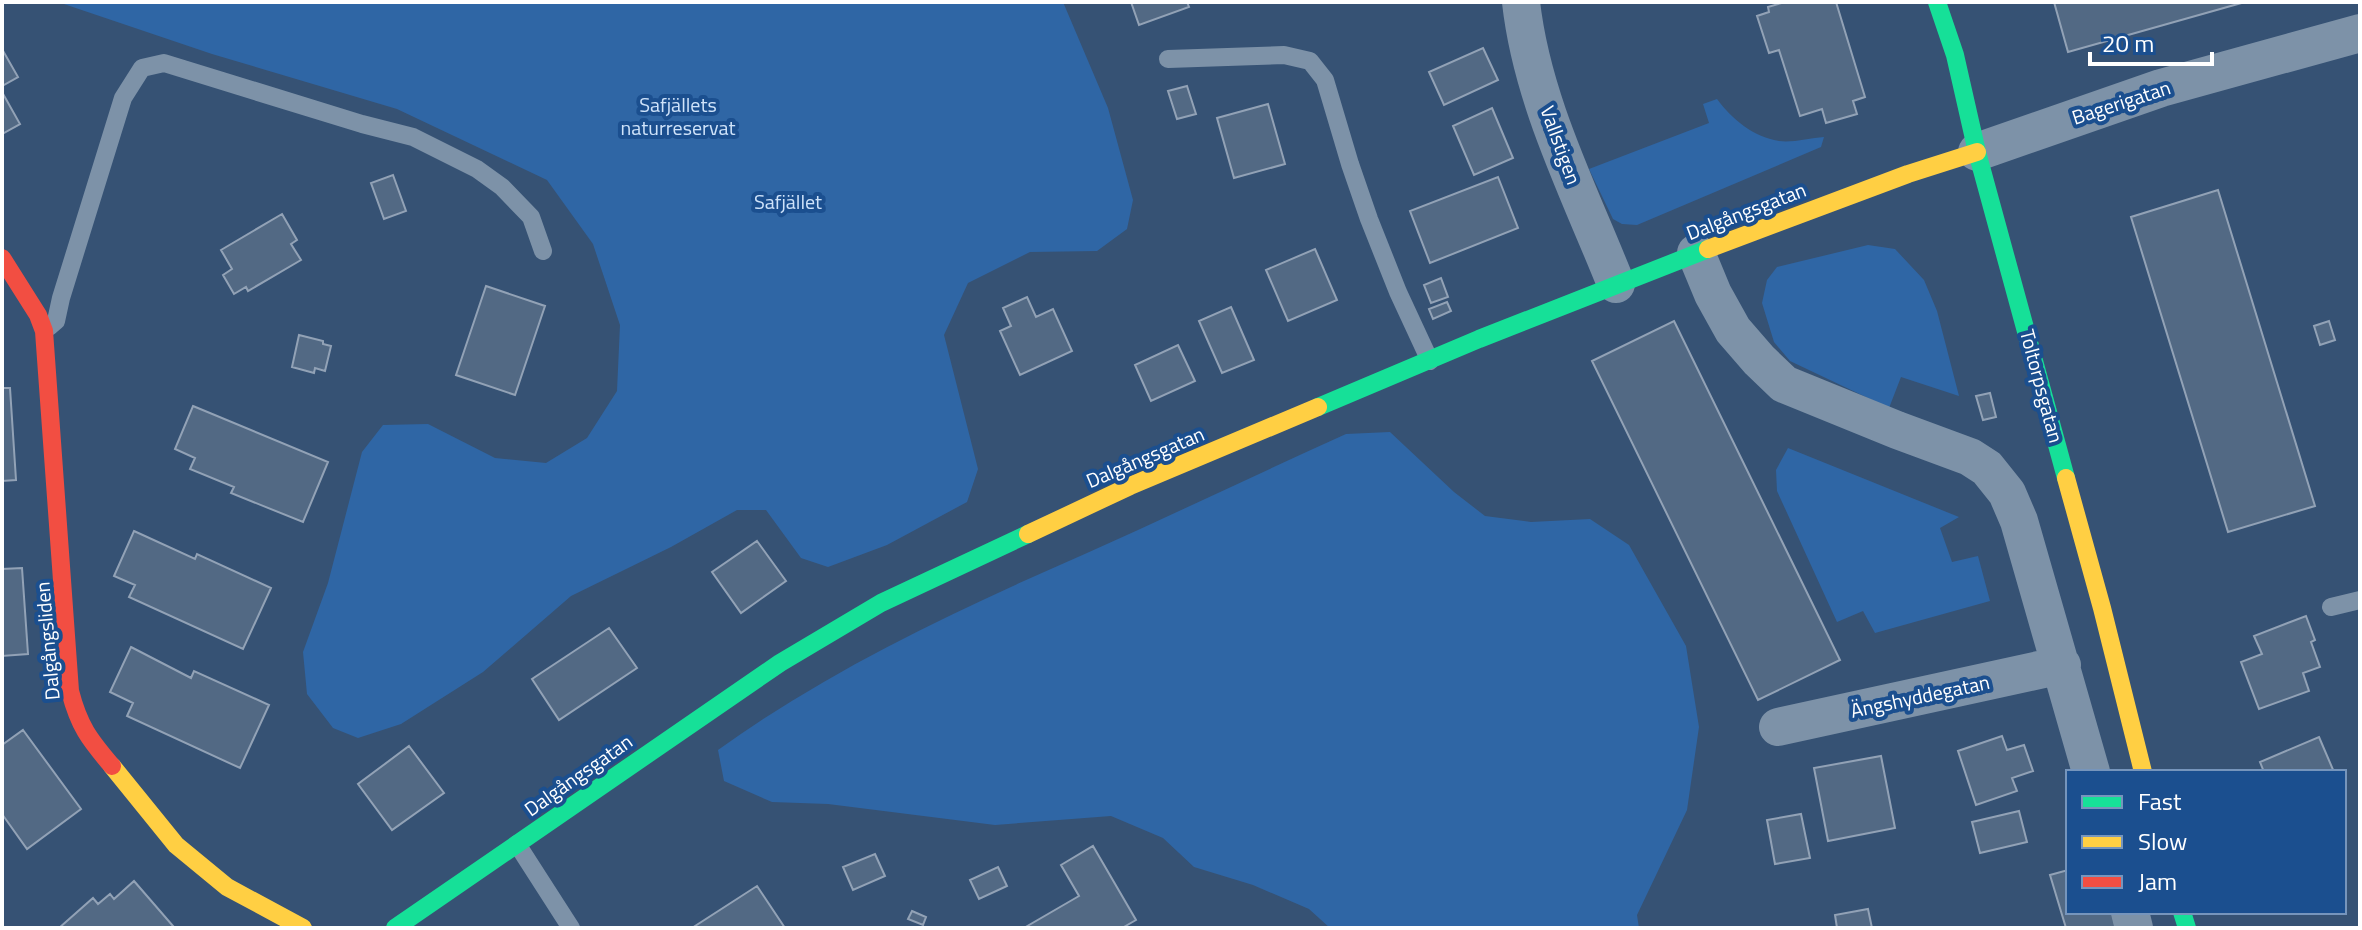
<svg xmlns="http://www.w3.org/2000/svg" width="2362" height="930" font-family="'Titillium Web',sans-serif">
<rect width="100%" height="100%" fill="#365274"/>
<path fill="#2f66a5" d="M58 2H1063L1108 108 1133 200 1127 229 1097 251 1030 252 968 283 944 335 978 469 967 502 887 545 828 567 801 558 766 510H737L671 547 571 596 483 672 401 724 358 738 333 728 307 694 303 652 328 583 362 452 383 425 428 424 495 458 546 463 587 438 617 391 620 325 593 244 547 180 397 109 212 54Z
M1717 99C1732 119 1753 137 1779 141 1792 143 1810 138 1824 137L1821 147 1637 225 1622 224 1613 219 1589 169 1709 123 1703 104Z
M1868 245 1895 249 1924 280 1937 311 1959 396 1901 377 1889 408 1790 361 1774 342 1762 303 1767 280 1777 267Z
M1390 432 1454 492 1485 516 1531 522 1590 519 1629 545 1686 646 1699 727 1687 810 1637 915 1639 928H1330L1309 909 1253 885 1194 867 1163 838 1111 816 995 825 828 804 772 802 724 781 718 750C832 668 959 609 1087 553 1174 514 1260 473 1346 434Z
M1788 448 1959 517 1940 528 1952 562 1978 556 1990 601 1875 633 1863 611 1837 622 1777 491 1776 470Z"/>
<path fill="#526984" stroke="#92a2b6" stroke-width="2" d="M1131 2H1187L1189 7 1139 25Z
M1785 2H1836L1865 97 1853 101 1857 114 1826 123 1822 109 1800 116 1779 50 1769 53 1757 16 1769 12 1768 7Z
M2054 2H2245L2068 52Z
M1483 48 1498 80 1444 105 1429 72Z
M2 49 18 77 2 86Z
M1187 86 1196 114 1177 119 1168 91Z
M2 92 20 124 2 134Z
M1268 104 1285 164 1234 178 1217 118Z
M1492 108 1513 158 1474 175 1453 126Z
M393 175 406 211 384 219 371 183Z
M1498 177 1518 228 1430 263 1410 211Z
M2218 190 2315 506 2228 532 2131 217Z
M282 214 297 240 291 244 301 260 248 291 246 287 234 294 223 275 232 269 221 250Z
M1315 249 1337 300 1288 321 1266 270Z
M1441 278 1448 297 1431 303 1424 285Z
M486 286 545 306 515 395 456 375Z
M1027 297 1036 317 1053 309 1072 351 1020 375 1000 331 1011 326 1003 308Z
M1447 302 1451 311 1433 319 1429 309Z
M1231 307 1254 360 1222 373 1199 321Z
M1674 321 1840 660 1758 700 1592 361Z
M2329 321 2335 340 2320 345 2314 326Z
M299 335 323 341V344L331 346 325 371 315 368 314 373 292 367Z
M1178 345 1195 381 1151 401 1135 365Z
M2 388H10L16 480 2 481Z
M1990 393 1996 417 1983 420 1976 396Z
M193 406 328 462 303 522 231 493 234 487 190 469 195 458 175 449Z
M134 531 195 559 197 554 271 588 243 649 129 597 135 585 114 576Z
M757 541 786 581 741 613 712 572Z
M22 568 28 654 2 656V569Z
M2306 616 2315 640 2311 642 2320 667 2303 673 2309 691 2259 709 2241 662 2262 654 2254 636Z
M609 628 637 668 559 720 532 679Z
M131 647 191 678 194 671 269 705 240 768 127 716 133 703 110 692Z
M23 730 81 809 27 849 2 814V745Z
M2002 736 2007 750 2024 745 2033 771 2012 778 2017 791 1976 805 1958 751Z
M2319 737 2334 772H2264L2260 762Z
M409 746 444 793 392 830 358 784Z
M1881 756 1895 828 1828 841 1814 768Z
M2019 811 2027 842 1980 853 1972 822Z
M1801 814 1810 858 1775 864 1767 820Z
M1093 846 1136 920 1122 928H1024L1079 896 1061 865Z
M875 854 885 876 853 890 843 867Z
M998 867 1007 886 979 899 970 880Z
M2068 870V912H2112L2116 928H2066L2050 875Z
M134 881 173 926 171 928H59L93 898 98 904 110 894 114 899Z
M757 886 785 928H692Z
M1868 909 1872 928H1837L1835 915Z
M912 911 926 917 923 925 908 919Z"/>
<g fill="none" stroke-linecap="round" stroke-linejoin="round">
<path stroke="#7d92a8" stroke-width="18" d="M1168 59 1284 55 1310 61 1325 80 1350 164 1369 219 1398 292 1430 361
M49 327 56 321 61 298 123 98 142 68 164 63 362 124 413 137 477 169 502 187 531 217 543 251
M2331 607 2360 600
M517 844 571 928"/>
<path stroke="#7d92a8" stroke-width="38" d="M1521 2C1532 101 1580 193 1616 284
M1977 152 2161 88 2360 33
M1696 253 1713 294 1733 330 1759 360 1784 384 1897 430 1970 457 1987 468 2007 493 2019 521 2091 772
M1778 727 2062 665
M2130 912 2134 928"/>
<path stroke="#16e098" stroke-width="18" d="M1937 2 1955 55 1977 152 2066 478
M1318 407 1479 339 1708 249
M2182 912 2187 928
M395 928 780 663 881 603 1028 534"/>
<path stroke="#ffcf43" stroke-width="18" d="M1708 249 1908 174 1977 152
M2066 478 2102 608 2143 772
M1028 534 1130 486 1318 407
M112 766 176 845 227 887 303 928"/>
<path stroke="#f24e42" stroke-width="18" d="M2 258 38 315 44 331 70 691C79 726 89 739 112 766"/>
</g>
<g text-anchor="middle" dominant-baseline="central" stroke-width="8" stroke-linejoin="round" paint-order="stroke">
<g font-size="20" fill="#fff" stroke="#1b4f8f">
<text transform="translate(2121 102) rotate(-18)">Bagerigatan</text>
<text transform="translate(1561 145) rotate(70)">Vallstigen</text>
<text transform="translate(1746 211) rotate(-21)">Dalgångsgatan</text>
<text transform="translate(2042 386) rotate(75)">Toltorpsgatan</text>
<text transform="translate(1145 457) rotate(-23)">Dalgångsgatan</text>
<text transform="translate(47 641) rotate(-95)">Dalgångsliden</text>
<text transform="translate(1920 696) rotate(-12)">Ängshyddegatan</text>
<text transform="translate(578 775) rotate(-35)">Dalgångsgatan</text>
</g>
<g font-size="20" fill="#cfe3fa" stroke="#1b4f8f">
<text x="678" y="104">Safjällets<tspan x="678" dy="23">naturreservat</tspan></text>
<text x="788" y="201">Safjället</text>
</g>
</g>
<rect width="2362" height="930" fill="none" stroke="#ffffff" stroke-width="8"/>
<rect x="2066" y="770" width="280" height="144" fill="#1b4f8f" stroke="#7695bc" stroke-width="2"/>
<rect x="2082" y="796" width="40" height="12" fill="#16e098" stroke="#7695bc" stroke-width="2"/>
<text x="2138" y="810" font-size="24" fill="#ffffff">Fast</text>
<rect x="2082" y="836" width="40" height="12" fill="#ffcf43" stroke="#7695bc" stroke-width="2"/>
<text x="2138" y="850" font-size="24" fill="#ffffff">Slow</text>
<rect x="2082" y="876" width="40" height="12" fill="#f24e42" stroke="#7695bc" stroke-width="2"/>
<text x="2138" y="890" font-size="24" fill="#ffffff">Jam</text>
<path d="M2090 52v12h122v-12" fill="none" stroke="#ffffff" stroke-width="4"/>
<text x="2102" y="52" font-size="24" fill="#ffffff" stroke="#1b4f8f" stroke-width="6" paint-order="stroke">20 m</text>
</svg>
